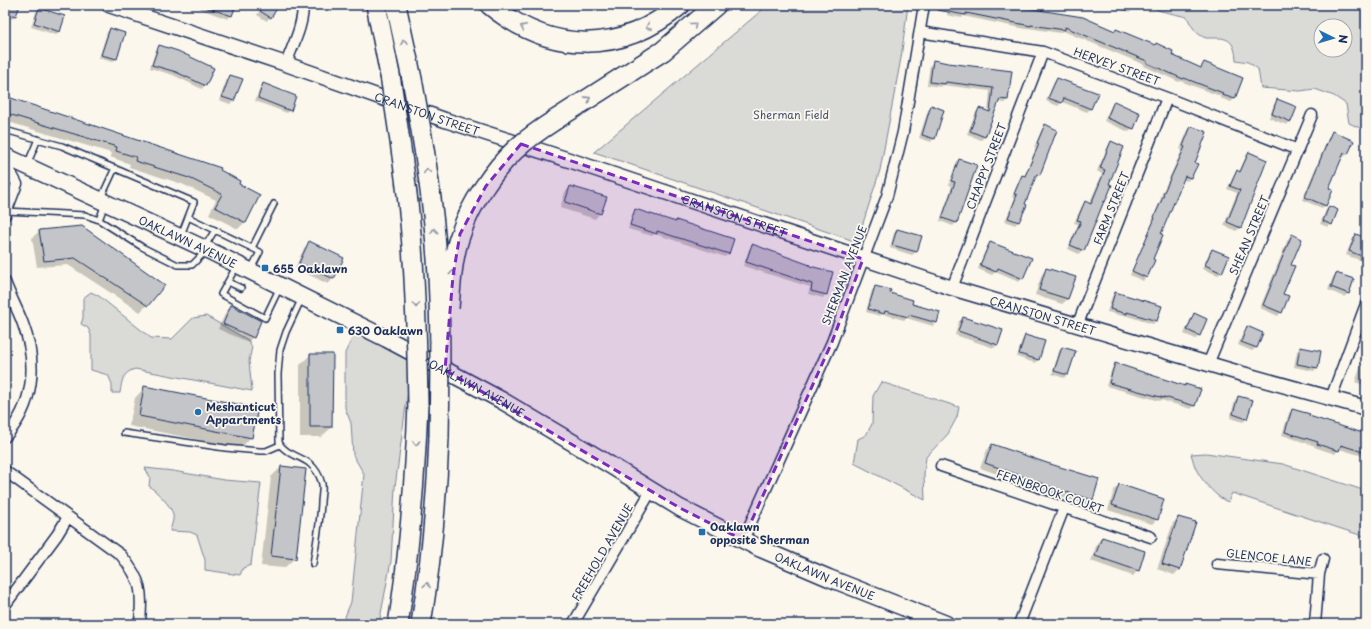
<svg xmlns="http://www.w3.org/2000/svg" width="1371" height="629" font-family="'Playpen Sans',sans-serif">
<rect width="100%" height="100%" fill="#fbf7ec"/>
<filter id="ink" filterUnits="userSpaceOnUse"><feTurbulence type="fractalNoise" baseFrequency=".025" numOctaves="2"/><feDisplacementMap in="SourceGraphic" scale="8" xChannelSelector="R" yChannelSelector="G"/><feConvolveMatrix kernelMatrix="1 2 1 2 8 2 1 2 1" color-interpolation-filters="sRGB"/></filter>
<g filter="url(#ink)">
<path fill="#dadad7" stroke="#7a849a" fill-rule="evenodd" d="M768 5H908L901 58 880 170 857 242 594 152Z
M1106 5H1147L1129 11Z
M1147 5H1366V133L1362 129 1349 123 1346 104 1334 96 1315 89 1300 91 1261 88 1258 69 1248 62 1236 60C1235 45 1231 37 1215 38 1213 38 1208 38 1206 38 1196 35 1191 25 1187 17L1161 11ZM1321 26H1345V50H1321Z
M91 292 99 296 151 338 172 339 193 318 206 316 248 340 252 347 249 361 252 391 135 369C122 373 122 381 120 393H112V384L108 375 91 370V335L88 328 81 324 83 318V298Z
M358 326 406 350 411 368 395 487 391 561 379 624H342L351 602 364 474 353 455 351 423 345 408V353Z
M881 382 959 407 957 417 948 434 926 457 924 474 925 500 854 463 858 439 866 435 872 424 873 396Z
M1206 453 1283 464 1366 491V537L1232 493 1228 502C1217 498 1203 482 1197 471 1194 466 1193 459 1191 454Z
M145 468 173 471 224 480 261 483 251 565 243 568 240 575 205 570V560L197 535 190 532 170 531C171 526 174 520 173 515 172 506 156 491 149 486L150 477Z"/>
<path fill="#0003" d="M5 5H19L15 16 12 19 5 17Z
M201 5H235L231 15 228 19 200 9Z
M263 5H277L267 21 257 15Z
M948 5H1001L1115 31 1154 46 1156 44 1170 55 1199 69 1204 63 1242 79 1234 99 1231 102 1220 98V96L1180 81 1179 82 1144 66 1145 65 1063 31 1060 33 1028 28 1026 29 963 16 962 18 947 15Z
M39 9 59 31 56 35 31 27 36 12Z
M110 29 124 33 116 59 112 62 99 58 107 32Z
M159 46 205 85 202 89 173 75 150 68 156 49Z
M934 61 1010 72 1007 100 1004 103 998 102 984 137 981 140 967 134 976 112 979 109 988 112 990 91 943 85 941 87 927 85 930 65Z
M230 76 233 101 230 104 219 100 227 79Z
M1057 79 1096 94 1090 109 1087 112 1062 102 1058 106 1046 101 1054 82Z
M263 85 290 110 287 113 255 101 260 88Z
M5 97 218 170 237 184 245 222 238 229 209 214 216 200 182 184 129 167 130 164 110 157 111 153 5 121Z
M1278 101 1290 121 1287 125 1269 118 1274 104Z
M1114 102 1133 128 1129 132 1104 121 1111 106Z
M931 107 934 138 931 142 919 138 928 110Z
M1045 125 1039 174 1036 178 1035 177 1023 205H1025L1018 222 1015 225 1005 221 1015 198 1012 197 1019 180 1022 176 1024 177 1036 148 1034 147 1042 129Z
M1191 127 1193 163 1191 178 1187 181 1183 179 1159 235 1146 277 1143 281 1130 275 1153 221H1152L1161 198H1160L1182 150 1180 149 1188 130Z
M1332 132 1352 141 1347 154 1344 157 1342 156 1328 188 1326 205 1322 208 1302 200 1329 136Z
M1111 143 1108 184 1105 201 1101 205 1083 250 1079 254 1068 249 1078 224 1074 223 1082 206 1085 202 1089 204 1102 174 1097 171 1108 146Z
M1249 153 1258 180 1259 181 1240 228 1236 231 1224 225 1237 193 1227 189 1234 175 1237 171 1239 172 1246 156Z
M959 160 976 165 956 223 953 226 940 221 952 186 949 185 956 163Z
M570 187 600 213 595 219 560 208 565 192Z
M1329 207 1331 224 1328 227 1320 224 1326 210Z
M635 210 675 223 676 221 733 240 728 254 725 257 655 234 652 236 628 229 632 214Z
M82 228 147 305 140 312 68 265 37 267 32 238 39 231Z
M898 230 920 237 916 252 912 255 890 248 894 233Z
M1292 235 1290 265 1282 294 1281 312 1278 316 1260 308 1288 239Z
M1356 235 1366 239V256L1362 261 1346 255 1353 238Z
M310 243 343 258 333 279 328 284 295 268 304 248Z
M990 243 1022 278 1019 282 995 272 992 275 978 269 987 246Z
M753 246 809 266 826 294 823 298 808 294 810 287 743 266 749 249Z
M1212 250 1222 272 1218 275 1202 269 1209 253Z
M1047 269 1068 299 1062 304 1035 295 1042 274Z
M1336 274 1348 293 1344 297 1328 290 1333 277Z
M876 287 911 304 936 322 933 326 906 318 904 320 882 314 880 316 866 312 872 290Z
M1115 293 1156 321 1153 324 1124 315 1123 316 1107 312 1112 296Z
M231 306 253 337 248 342 218 329 226 312Z
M1194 315 1199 335 1196 339 1184 334 1191 318Z
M963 318 997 345 994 348 955 335 959 321Z
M1247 327 1262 333 1256 348 1252 351 1238 345 1244 330Z
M1025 336 1038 360 1035 363 1017 357 1022 340Z
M1062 348 1075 352 1067 375 1064 378 1052 374 1059 351Z
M1300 348 1317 367 1314 371 1294 367 1297 351Z
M310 355 332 427 321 437H300V365Z
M1365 363H1366V386L1355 382 1361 366Z
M1116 364 1194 406 1191 409 1161 400 1160 401 1106 386 1112 368Z
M145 387 251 437 241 448 129 426 135 398Z
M1239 397 1247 419 1243 422 1230 418 1235 400Z
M1293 410 1308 416 1366 434V457L1339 449 1335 454 1314 447 1315 446 1282 435 1289 413Z
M992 445 1047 464 1098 480 1092 500 1087 505 1042 491 1043 490 980 468 987 450Z
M281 467 295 558 284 568 261 566 271 477Z
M1119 485 1157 519 1152 524 1108 510 1114 490Z
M1178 518 1194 523 1179 570 1174 575 1157 569 1173 523Z
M1102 538 1138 570 1133 576 1091 561 1097 543Z"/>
<path fill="#c3c5c9" stroke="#1b2f5e" d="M5 5H20L16 16 5 13Z
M205 5H236L232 16 205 7Z
M263 5H279L271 18 260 11Z
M937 5H1007L1083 17 1115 31 1116 29 1155 45 1156 43 1173 51 1172 55 1201 68 1204 62 1243 78 1235 99 1222 95 1223 93 1184 78 1183 79 1147 63V61L1065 27V30L1031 25V26L966 13V15L937 10Z
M39 8 65 16 60 32 34 23Z
M110 28 125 33 117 59 101 55Z
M159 45 178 51 214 68 206 86 176 72 152 65Z
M933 60 948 63 1012 71 1008 100 1000 99 985 137 970 131 979 108 990 112 993 88 946 82 945 84 930 82Z
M230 75 243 79 234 101 222 97Z
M1057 78 1098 93 1091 109 1064 98 1062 103 1048 98Z
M263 83 296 96 291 111 258 98Z
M5 96 221 168 220 170 240 181 239 184 260 195 246 223 215 207 222 194 189 178 135 161 136 157 116 151 117 147 5 113Z
M1277 99 1297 107 1291 122 1272 114Z
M1114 101 1140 113 1134 129 1107 118Z
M931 105 944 110 935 139 922 135Z
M1045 124 1057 130 1040 175 1037 174 1025 204 1027 205 1019 222 1008 218 1017 195 1014 194 1022 175 1025 176 1039 144 1037 143Z
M1191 126 1207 132 1195 163 1198 164 1191 178 1185 176 1161 234 1163 235 1153 259 1155 260 1147 278 1132 271 1155 218 1154 217 1164 195 1163 194 1185 147 1183 146Z
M1332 131 1354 141 1348 154 1344 153 1329 188 1333 190 1326 206 1305 197Z
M1111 141 1124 147 1109 184 1112 185 1105 202 1104 201 1084 251 1070 245 1081 221 1077 220 1085 201 1091 204 1105 170 1100 168Z
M1249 152 1267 160 1241 228 1227 222 1240 190 1230 186 1237 170 1240 172Z
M959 159 977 165 957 223 942 218 955 182 951 181Z
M570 186 607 197 601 214 565 202Z
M1329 206 1338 210 1332 225 1323 221Z
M635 209 676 222V220L734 239 729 254 657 231V234L630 225Z
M82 226 165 285 148 306 75 258 44 261 39 230Z
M897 229 922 236 917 252 892 245Z
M1292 234 1302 239 1291 265 1295 266 1283 294 1289 296 1282 313 1263 305Z
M1356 234 1366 238V258L1349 251Z
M309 241 344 258 334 279 299 263Z
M990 242 1032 258 1023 279 998 268 996 272 980 265Z
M752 244 810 265V266L833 272 827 295 811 291 812 284 746 262Z
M1212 249 1229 256 1222 273 1205 265Z
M1046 268 1076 277 1068 299 1039 290Z
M1336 273 1354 279 1349 294 1331 287Z
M875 286 891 290 890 293 913 300 912 304 940 312 937 323 909 315 908 317 885 311 884 314 868 309Z
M1115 292 1162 306 1157 321 1127 312V314L1110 309Z
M231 305 261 321 254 338 223 324Z
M1194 313 1207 319 1200 336 1187 330Z
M963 317 1003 330 998 345 958 331Z
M1247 326 1263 333 1257 348 1241 342Z
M1025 335 1045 341 1039 360 1019 354Z
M1062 347 1076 351 1068 375 1054 371Z
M1300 347 1321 351 1318 368 1297 364Z
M310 354H333L332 427H310Z
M1115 363 1185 386V384L1201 389 1195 406 1164 397V398L1109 383Z
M144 386 258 408 252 438 139 416Z
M1238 396 1253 400 1247 419 1233 414Z
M1292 409 1310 414 1309 416 1366 434V453L1341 445 1339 451 1317 444 1318 442 1285 432Z
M992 444 1047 463 1099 479 1093 500 1047 486V485L985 463Z
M281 466 306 469 296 559 271 556Z
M1119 484 1164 499 1158 520 1112 505Z
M1178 517 1196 522 1180 570 1162 564Z
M1102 537 1145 551 1139 571 1095 556Z"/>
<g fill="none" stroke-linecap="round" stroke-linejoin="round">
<g stroke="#1b2f5e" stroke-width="8">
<path id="lane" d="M5 130 62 146 194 202 181 235
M27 165 38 139
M101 198 115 168
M6 211 85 215 99 220 142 247 178 265H192L205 252
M188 217 260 252 251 269
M99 220 105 204
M205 246 215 230
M252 248 274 204
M236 267 221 294 265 318 279 289
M228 282 241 288
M301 300 286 332 280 350 278 374 279 442C283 453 300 456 309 463 315 468 320 476 322 484 323 490 321 497 321 503 320 523 316 544 313 564
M124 433 225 448 260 451H266L280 445"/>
</g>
<g stroke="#1b2f5e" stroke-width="13">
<path id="street" d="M920 32 1043 52 1167 98 1298 150
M286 64C293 44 303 27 303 5
M5 162 17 184 5 215
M5 282C10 296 18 310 23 324 38 364 34 405 5 437
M952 288 1043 52
M1077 326 1167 98
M1208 364 1312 115
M1331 398 1366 304
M941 466 1151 537
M5 471 121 555C143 582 142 591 140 624
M743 540 832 342 887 196 903 132 924 5
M1217 564 1319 574
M5 605 57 535 68 517
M573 624 651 491
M1019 624 1064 508
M1315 624 1319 574 1323 559"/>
</g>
<g stroke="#1b2f5e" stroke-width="17">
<g id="secondary">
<path id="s1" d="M109 5 286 64 445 120 569 160 952 288 1239 373 1366 408"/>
</g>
</g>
<g stroke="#1b2f5e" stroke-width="19">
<g id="primary">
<path id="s2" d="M5 156 214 253 387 339 501 400 602 460 680 508 761 549 829 578 946 624"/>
</g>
</g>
<g stroke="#1b2f5e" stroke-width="22">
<path id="highway" d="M376 5 390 75
M396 5 412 79
M490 5C550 54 621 55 680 5
M555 120 663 51 716 5
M398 624C410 551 415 478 418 404
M421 624C431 562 437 500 439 437"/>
</g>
<use href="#lane" stroke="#fbf7ec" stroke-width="5"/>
<use href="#street" stroke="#fbf7ec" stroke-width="10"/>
<use href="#secondary" stroke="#fbf7ec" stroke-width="14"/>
<use href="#primary" stroke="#fbf7ec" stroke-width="16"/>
<use href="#highway" stroke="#fbf7ec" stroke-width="19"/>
<g stroke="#1b2f5e" stroke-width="22" stroke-linecap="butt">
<path id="highway-bridge" d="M390 75C398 128 407 181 411 234 416 291 417 347 418 404
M412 79C423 138 433 198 437 259 441 318 440 378 439 437
M449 308C451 284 452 256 461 233 470 205 494 169 516 149 528 138 541 129 555 120"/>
</g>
<use href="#highway-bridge" stroke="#fbf7ec" stroke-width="19"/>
</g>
<defs><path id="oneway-chevron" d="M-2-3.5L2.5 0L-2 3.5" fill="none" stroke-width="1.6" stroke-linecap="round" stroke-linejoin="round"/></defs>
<g stroke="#8b93a5">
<use href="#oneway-chevron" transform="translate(694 25) rotate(-41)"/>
<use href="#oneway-chevron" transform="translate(523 27) rotate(-154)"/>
<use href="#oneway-chevron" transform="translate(648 27) rotate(153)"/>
<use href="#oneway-chevron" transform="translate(404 42) rotate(-102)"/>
<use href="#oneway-chevron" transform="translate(588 99) rotate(-33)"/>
<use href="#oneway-chevron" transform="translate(427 171) rotate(-98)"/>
<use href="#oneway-chevron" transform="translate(434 231) rotate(-96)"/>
<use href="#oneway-chevron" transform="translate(453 273) rotate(-83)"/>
<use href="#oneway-chevron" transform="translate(416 305) rotate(88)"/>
<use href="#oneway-chevron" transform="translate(416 443) rotate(92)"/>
<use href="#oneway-chevron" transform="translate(427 585) rotate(-81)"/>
</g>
</g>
<path fill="#7b2cbf" fill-opacity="0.2" stroke="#7b2cbf" stroke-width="3" stroke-dasharray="8 5" stroke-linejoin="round" d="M521 144 863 259 832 342 743 540 680 508 445 370 453 276 460 234 486 186Z"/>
<g fill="#1f6fb2" stroke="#fbf7ec" stroke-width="1.5">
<rect x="261" y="264" width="8" height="8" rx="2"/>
<rect x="336" y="326" width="8" height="8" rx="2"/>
<circle cx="198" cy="412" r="4"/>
<rect x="698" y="528" width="8" height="8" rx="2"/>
</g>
<g text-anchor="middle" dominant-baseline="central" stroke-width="3.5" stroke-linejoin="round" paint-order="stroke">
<g font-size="11" fill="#1b2f5e" stroke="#fbf7ec">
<text transform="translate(1117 66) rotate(20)">HERVEY STREET</text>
<text stroke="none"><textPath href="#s1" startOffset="336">CRANSTON STREET</textPath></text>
<text transform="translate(986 166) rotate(-69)">CHAPPY STREET</text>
<text transform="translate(1111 208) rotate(-68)">FARM STREET</text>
<text stroke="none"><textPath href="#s1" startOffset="660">CRANSTON STREET</textPath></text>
<text transform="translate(1249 235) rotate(-67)">SHEAN STREET</text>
<text stroke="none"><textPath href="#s2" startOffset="202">OAKLAWN AVENUE</textPath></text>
<text transform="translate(844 275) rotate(-69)">SHERMAN AVENUE</text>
<text stroke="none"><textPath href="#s1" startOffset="984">CRANSTON STREET</textPath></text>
<text stroke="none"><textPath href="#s2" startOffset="526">OAKLAWN AVENUE</textPath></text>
<text transform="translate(1050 491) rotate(19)">FERNBROOK COURT</text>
<text transform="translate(602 552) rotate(-60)">FREEHOLD AVENUE</text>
<text transform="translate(1269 557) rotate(6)">GLENCOE LANE</text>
<text stroke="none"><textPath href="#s2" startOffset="922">OAKLAWN AVENUE</textPath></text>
</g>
<g font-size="11" fill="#415176" stroke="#fbf7ec">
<text x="791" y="114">Sherman Field</text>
</g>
<g font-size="11" font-weight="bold" fill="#1b2f5e" stroke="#fbf7ec" text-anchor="start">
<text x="273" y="268">655 Oaklawn</text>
<text x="348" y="330">630 Oaklawn</text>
<text x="206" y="406">Meshanticut<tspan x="206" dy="13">Appartments</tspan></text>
<text x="710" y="526">Oaklawn<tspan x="710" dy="13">opposite Sherman</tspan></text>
</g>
</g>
<rect width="1371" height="629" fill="none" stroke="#fbf7ec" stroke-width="20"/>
<rect x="10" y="10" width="1351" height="609" fill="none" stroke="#1b2f5e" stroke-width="1.5" filter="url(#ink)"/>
<g transform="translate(1333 38) rotate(95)"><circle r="19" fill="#fbf7ec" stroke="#a1a7b3"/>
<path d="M0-3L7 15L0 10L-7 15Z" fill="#1f6fb2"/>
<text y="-6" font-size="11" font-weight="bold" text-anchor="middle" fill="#1b2f5e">N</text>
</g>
</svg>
